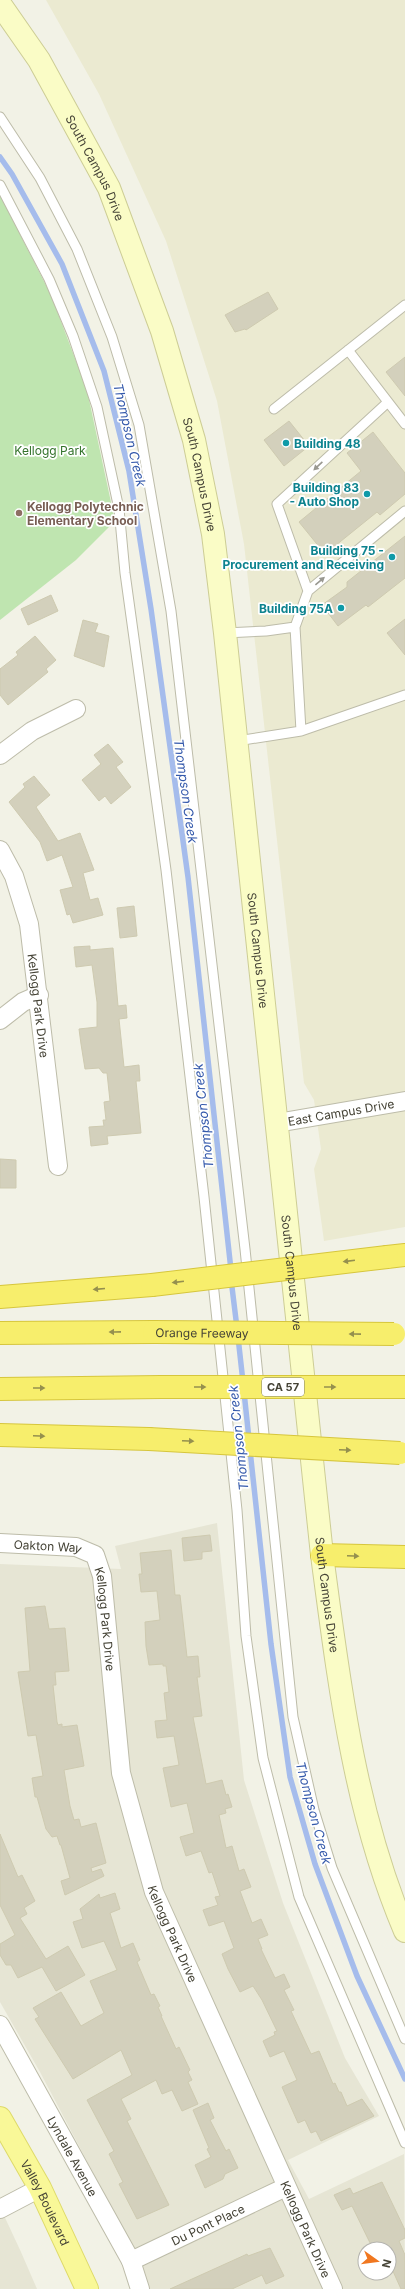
<svg xmlns="http://www.w3.org/2000/svg" width="405" height="2289" font-family="Inter,sans-serif">
<rect width="100%" height="100%" fill="#f2f2e6"/>
<path fill="#e6e5d4" fill-rule="evenodd" d="M217 1523 244 1780 283 1903 345 2058 379 2116 288 2160 309 2199 404 2154 405 2289H146L127 2237 40 2072 0 2002V1564L121 1569 115 1546ZM365 2249H389V2273H365Z
M0 2207 21 2252 37 2289H0Z"/>
<path fill="#ebead1" d="M46 0H405V1227L324 1241 314 1169 321 1149 314 1100 304 1083 244 544 217 401 166 241 99 94Z"/>
<path fill="#bfe5b0" d="M0 195 51 295 87 390 115 521 76 560 0 620Z"/>
<g fill="none" stroke-linecap="round" stroke-linejoin="round">
<path stroke="#a5bcec" stroke-width="5.5" d="M0 157 12 174 62 264 104 371 129 471 151 609 188 877 231 1270
M231 1279 237 1328
M238 1337 243 1382
M244 1392 249 1439
M250 1450 271 1644 290 1777 315 1864 357 1976 405 2079"/>
</g>
<path fill="#d3d0bc" stroke="#cecab0" d="M268 292 278 309 246 330 245 329 235 332 225 315Z
M405 357V396L386 372Z
M289 421 309 446 284 466 264 440Z
M373 432 405 473V494L380 515 377 512 325 554 299 522 361 471 347 453Z
M405 536V578L368 607 366 605 338 626 322 605 347 587V582Z
M51 595 58 611 28 625 21 609Z
M405 619V655L387 633Z
M83 620 98 624 95 632 109 636 104 667 74 656Z
M35 636 56 660 46 669 48 672 8 705 0 695V669L18 655 16 652Z
M108 744 123 762 116 767 131 787 111 804 105 796 99 801 82 780 101 764 94 755Z
M34 776 50 795 36 807 58 841 80 833 94 870 83 873 90 900 98 898 103 915 73 923 70 914 67 915 60 890 73 887 62 855 47 861 40 842 9 802 25 787 23 784Z
M134 906 137 936 120 938 117 908Z
M90 946V950L113 948 118 1006 126 1005 127 1018 119 1019 124 1067 139 1065 140 1081H136L141 1133 107 1136 108 1144 91 1146 89 1127 104 1126 103 1120H106L104 1102 110 1101 107 1073H103L99 1068 85 1069 81 1044 79 1029 97 1027V1002L92 965 76 967 74 947Z
M0 1159 16 1160V1188H0Z
M210 1535 212 1551 202 1552V1559L184 1561 182 1538Z
M171 1550 175 1595H180L187 1657 198 1656 200 1677H197L202 1716 193 1717 206 1784 222 1780 226 1795 228 1794 232 1807 225 1809 226 1813 219 1815 226 1848 232 1846 239 1871 244 1869 251 1887 240 1891 252 1923 261 1919 268 1935 258 1939 262 1949H261L275 1978 284 1974 290 1987 284 1990 294 2010 291 2011 311 2054 319 2051 333 2084 335 2083 339 2092H341L347 2106 362 2099 374 2116 321 2141 316 2131 311 2133 305 2120 298 2123 282 2087 297 2080 284 2051 270 2057 263 2041 275 2035 274 2032 277 2031 262 2000 253 1986 240 1992 228 1969 222 1954 234 1948 224 1921 209 1926 203 1910 218 1905 215 1897 220 1896 212 1872 209 1873 201 1851 186 1856 180 1837 194 1833 187 1803 171 1807 163 1768 179 1765 174 1736 157 1738 155 1721 167 1720 164 1693 169 1692 166 1666H163V1664L149 1665 146 1646 145 1622 160 1620 157 1591 141 1592 139 1574H142L140 1553Z
M45 1606 49 1629 65 1628 69 1671 55 1672 56 1685H53L57 1722 58 1725 62 1724V1727L77 1725 84 1766 64 1770 70 1806 74 1820 79 1819 81 1827 96 1823 106 1863 91 1868 92 1872 101 1869 104 1876 65 1895 61 1881 70 1878 61 1845H60L57 1836 52 1837 46 1829 37 1797H35L32 1778 43 1776 36 1735 28 1736 18 1672 30 1671 25 1608Z
M0 1834 18 1877 22 1875 35 1901 24 1908 27 1914 20 1918 46 1959 68 1946 85 1975 56 1991 42 1967 18 1978 11 1965H6L0 1955V1944L15 1935 0 1905Z
M115 1893 120 1909 110 1913 121 1948 133 1943 140 1960 137 1962 151 1995 154 1994 160 2006 158 2007 162 2016H161L176 2049 179 2047 190 2070 188 2072 192 2080 188 2082 198 2104 182 2111 172 2090 162 2094 156 2080 121 2099 131 2119 127 2121 169 2205 137 2219 119 2184 123 2182 109 2154 114 2151 87 2100 132 2075 121 2050 73 2079 35 2019 39 2017 33 2008 61 1992 81 2026 104 2013 90 1981 117 1970 104 1941 82 1948 73 1922 83 1919 80 1909 99 1894 100 1898Z
M208 2103 214 2118 210 2120 226 2151 229 2149 238 2168 225 2174 223 2179 205 2188 195 2165 211 2157 207 2149 209 2148 193 2110Z
M382 2182 405 2230V2238L399 2241 405 2255V2289H401L392 2269 389 2270V2249H373L352 2206 342 2210 334 2195 350 2188 353 2194Z
M270 2248 284 2276 266 2284 262 2275 232 2289H170L245 2255 247 2254 248 2256Z
M370 2273H383L372 2278Z"/>
<g fill="none" stroke-linecap="round" stroke-linejoin="round">
<g stroke="#bdbca9" stroke-width="11">
<path id="lane" d="M0 117 40 178 77 249 112 337 139 425 171 611 245 1249 293 1717 314 1810 332 1868 405 2039
M0 185 49 279 73 336 97 407 119 509 125 573 166 870 204 1197 237 1510 246 1636 263 1758 299 1897 405 2143
M348 350 405 424
M274 409 405 305
M308 591 277 504 388 402
M225 633 266 631 295 627
M301 731 405 695
M237 741 301 731 295 627 308 591 405 511"/>
</g>
<g stroke="#bdbca9" stroke-width="20">
<g id="street">
<path d="M0 755 32 731 76 709"/>
<path id="s1" d="M0 850 14 876 29 924 58 1166"/>
<path d="M0 1020 23 1002 39 995"/>
<path id="s2" d="M277 1123 405 1101"/>
<path id="s3" d="M0 1543 76 1547 95 1555 102 1576 121 1773 154 1892 333 2289"/>
<path id="s4" d="M0 2025 131 2261 140 2289"/>
<path d="M0 2209 40 2188"/>
<path id="s5" d="M131 2261 286 2187"/>
</g>
</g>
<g stroke="#cdcd95" stroke-width="24">
<g id="secondary">
<path id="s6" d="M0 4 39 60 109 188 162 331 194 440 213 534 225 633 322 1555C339 1683 354 1811 405 1931"/>
</g>
</g>
<g stroke="#deda69" stroke-width="24">
<g id="primary">
<path id="s7" d="M0 2118 40 2188 87 2289"/>
</g>
</g>
<g stroke="#d6c63d" stroke-width="24">
<path id="highway" d="M387 1257 405 1255
M0 1297 152 1285
M0 1333 154 1332
M0 1389 161 1387
M0 1435 149 1439
M322 1555 405 1557"/>
</g>
<use href="#lane" stroke="#fff" stroke-width="9"/>
<use href="#street" stroke="#fff" stroke-width="18"/>
<use href="#secondary" stroke="#fafcc6" stroke-width="22"/>
<use href="#primary" stroke="#f9f898" stroke-width="22"/>
<use href="#highway" stroke="#f7ee6c" stroke-width="22"/>
<g stroke="#d6c63d" stroke-width="24" stroke-linecap="butt">
<g id="highway-bridge">
<path d="M152 1285 387 1257"/>
<path id="s8" d="M154 1332 394 1334"/>
<path d="M161 1387H405"/>
<path d="M149 1439 400 1453"/>
</g>
</g>
<use href="#highway-bridge" stroke="#f7ee6c" stroke-width="22"/>
</g>
<defs><path id="oneway-solid" d="M-6-.8H1V-3.2L6.5 0L1 3.2V.8H-6Z"/></defs>
<g fill="#999890">
<use href="#oneway-solid" transform="translate(318 466) rotate(137)"/>
<use href="#oneway-solid" transform="translate(320 581) rotate(-40)"/>
</g>
<g fill="#95904e">
<use href="#oneway-solid" transform="translate(349 1261) rotate(173)"/>
<use href="#oneway-solid" transform="translate(178 1282) rotate(173)"/>
<use href="#oneway-solid" transform="translate(99 1289) rotate(175)"/>
<use href="#oneway-solid" transform="translate(115 1332) rotate(179)"/>
<use href="#oneway-solid" transform="translate(355 1334) rotate(-179)"/>
<use href="#oneway-solid" transform="translate(200 1387)"/>
<use href="#oneway-solid" transform="translate(330 1387)"/>
<use href="#oneway-solid" transform="translate(39 1388)"/>
<use href="#oneway-solid" transform="translate(39 1436) rotate(2)"/>
<use href="#oneway-solid" transform="translate(188 1441) rotate(3)"/>
<use href="#oneway-solid" transform="translate(345 1450) rotate(3)"/>
<use href="#oneway-solid" transform="translate(353 1556) rotate(2)"/>
</g>
<g fill="#0f9aa8" stroke="#fff" stroke-width="1.5">
<circle cx="286" cy="443" r="4"/>
<circle cx="367" cy="494" r="4"/>
<circle cx="392" cy="557" r="4"/>
<circle cx="341" cy="608" r="4"/>
</g>
<circle fill="#8d6e63" stroke="#fff" stroke-width="1.5" cx="19" cy="513" r="4"/>
<g text-anchor="middle" dominant-baseline="central" stroke-width="3.5" stroke-linejoin="round" paint-order="stroke">
<rect fill="#fff" stroke="#7d7b72" stroke-width="1" x="262" y="1378" width="42" height="18" rx="3"/>
<g font-size="11" font-weight="bold" fill="#454336">
<text x="283" y="1387">CA 57</text>
</g>
<g font-size="12" fill="#454336" stroke="#fff">
<text stroke="none"><textPath href="#s6" startOffset="190">South Campus Drive</textPath></text>
<text stroke="none"><textPath href="#s6" startOffset="515">South Campus Drive</textPath></text>
<text stroke="none"><textPath href="#s6" startOffset="995">South Campus Drive</textPath></text>
<text stroke="none"><textPath href="#s1" startOffset="162">Kellogg Park Drive</textPath></text>
<text stroke="none"><textPath href="#s2" startOffset="65">East Campus Drive</textPath></text>
<text stroke="none"><textPath href="#s6" startOffset="1319">South Campus Drive</textPath></text>
<text stroke="none"><textPath href="#s8" startOffset="48">Orange Freeway</textPath></text>
<text stroke="none"><textPath href="#s3" startOffset="48">Oakton Way</textPath></text>
<text stroke="none"><textPath href="#s6" startOffset="1643">South Campus Drive</textPath></text>
<text stroke="none"><textPath href="#s3" startOffset="162">Kellogg Park Drive</textPath></text>
<text stroke="none"><textPath href="#s3" startOffset="486">Kellogg Park Drive</textPath></text>
<text stroke="none"><textPath href="#s4" startOffset="150">Lyndale Avenue</textPath></text>
<text stroke="none"><textPath href="#s7" startOffset="96">Valley Boulevard</textPath></text>
<text stroke="none"><textPath href="#s5" startOffset="85">Du Pont Place</textPath></text>
<text stroke="none"><textPath href="#s3" startOffset="810">Kellogg Park Drive</textPath></text>
</g>
<g font-size="12" font-weight="bold" fill="#0d838f" stroke="#fff" text-anchor="end">
<text x="294" y="443" text-anchor="start">Building 48</text>
<text x="359" y="487">Building 83<tspan x="359" dy="14">- Auto Shop</tspan></text>
<text x="384" y="550">Building 75 -<tspan x="384" dy="14">Procurement and Receiving</tspan></text>
<text x="333" y="608">Building 75A</text>
</g>
<g font-size="12" fill="#34732c" stroke="#fff">
<text x="50" y="450">Kellogg Park</text>
</g>
<g font-size="12" font-weight="bold" fill="#785e54" stroke="#fff" text-anchor="start">
<text x="27" y="506">Kellogg Polytechnic<tspan x="27" dy="14">Elementary School</tspan></text>
</g>
<g font-size="13" font-style="italic" fill="#3459ab" stroke="#fff">
<text transform="translate(130 435) rotate(77)">Thompson Creek</text>
<text transform="translate(186 791) rotate(82)">Thompson Creek</text>
<text transform="translate(203 1116) rotate(-96)">Thompson Creek</text>
<text transform="translate(238 1438) rotate(-96)">Thompson Creek</text>
<text transform="translate(314 1813) rotate(75)">Thompson Creek</text>
</g>
</g>
<g transform="translate(377 2261) rotate(104)"><circle r="19" fill="#ffffff" stroke="#b5b4af"/>
<path d="M0-3L7 15L0 10L-7 15Z" fill="#f07720"/>
<text y="-6" font-size="11" font-weight="bold" text-anchor="middle" fill="#454336">N</text>
</g>
</svg>
